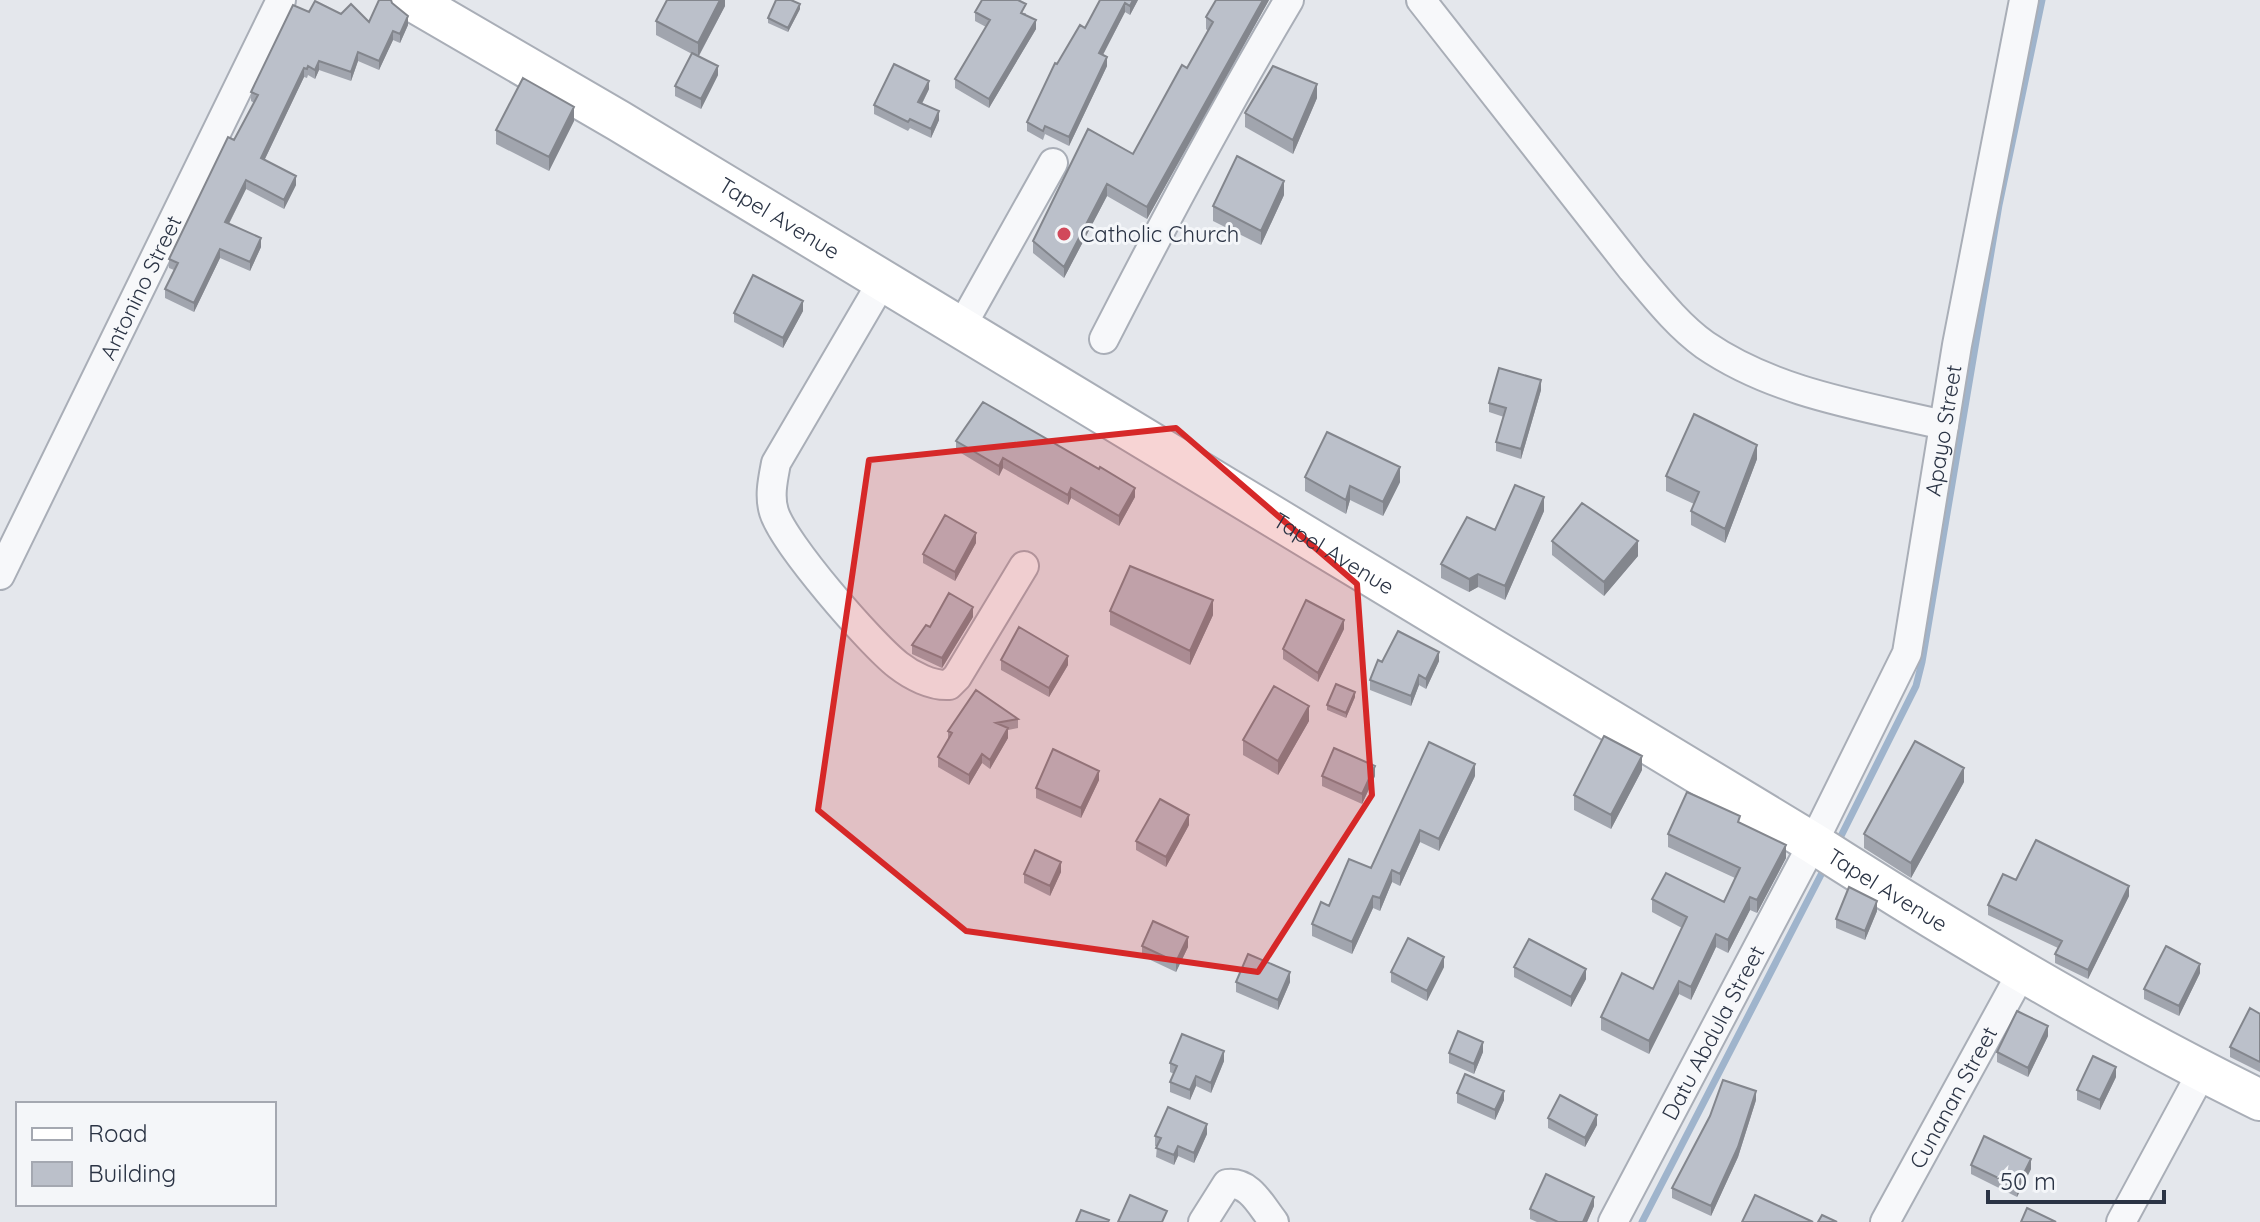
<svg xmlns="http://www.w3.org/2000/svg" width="2260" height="1222" font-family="Quicksand,sans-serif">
<rect width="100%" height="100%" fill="#e4e7ec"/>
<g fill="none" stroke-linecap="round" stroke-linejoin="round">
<path stroke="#9fb4cc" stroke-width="7" d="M1837 844 1916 686 1922 662 1999 205 2042 0
M1642 1222 1826 865"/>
<g stroke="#a9aeb7" stroke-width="32">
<g id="street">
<path d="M1421 0 1632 269C1654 295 1677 325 1705 345 1775 393 1863 406 1944 425"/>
<path d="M882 282 776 463C773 479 769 496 774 512 784 544 870 643 898 665 912 676 932 686 949 685L957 677 1024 566"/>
<path d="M960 329 1053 163"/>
<path d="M1104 339C1163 224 1223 111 1289 0"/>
<path id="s1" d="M0 575 281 0"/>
<path d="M1203 1222 1227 1184C1250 1181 1261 1206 1274 1222"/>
<path id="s2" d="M1613 1222 1813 843 1907 653 1957 345 2024 0"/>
<path id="s3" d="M1885 1222 2022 972"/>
<path d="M2121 1222 2202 1072"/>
</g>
</g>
<g stroke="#a9aeb7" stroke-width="44">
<g id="secondary">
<path id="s4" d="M411 0 619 121 1813 843C1958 936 2105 1024 2260 1100"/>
</g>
</g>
<use href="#street" stroke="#f7f8fa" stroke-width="28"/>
<use href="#secondary" stroke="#fff" stroke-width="40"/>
</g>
<path fill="#a1a5ae" d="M725 0V6L699 56 718 75 701 109 675 96V86L692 54 656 35V21Z
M1100 0H1138L1130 15 1125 12 1103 55 1107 66 1069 146 1045 134 1043 140 1027 131V122L1057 64 1085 28Z
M1269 0 1147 219 1107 196 1064 278 1033 253V241L1133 154 1187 68 1208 31 1206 29V17Z
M392 3 408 25 400 43 393 40 379 70 358 61 351 81 319 70 315 79 308 75 307 78 304 77 265 159 296 185 284 209 246 189 229 224 261 247 250 271 220 258 194 312 165 298V289L174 270 169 268V259L254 103 251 101V92L309 12 341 14 369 22Z
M800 9 788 32 768 23V18Z
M975 12 1026 13 1025 15 1036 29 989 108 955 88V79L986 27 975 21Z
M929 89 922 104 939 120 931 138 910 128 908 131 874 114V105Z
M1317 98 1293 154 1245 127V113Z
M574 121 549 171 496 144V130Z
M1284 195 1261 245 1213 221V206Z
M803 311 783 348 734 322V313Z
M1541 390 1521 459 1496 451V442L1504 417 1489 412V403Z
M956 441 1135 497 1119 526 1071 498 1068 505 1003 468 999 476 956 450Z
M1757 459 1725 543 1691 525V511L1694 504 1666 491V476Z
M1305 477 1400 482 1383 516 1350 500 1346 514 1305 491Z
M1544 511 1505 600 1478 587 1469 592 1441 578V564L1495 530Z
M1552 541 1638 556 1604 596 1552 555Z
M976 543 955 581 923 563V554Z
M1110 611 1213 615 1190 665 1110 625Z
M973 617 942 668 912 654V645Z
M1344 629 1318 682 1283 659V649Z
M1001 660 1068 665 1049 697 1001 670Z
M1439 661 1426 689 1419 685 1411 706 1370 690V680L1382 662Z
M1355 697 1346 718 1327 710V705Z
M1018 719V728L1008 730V738L990 769 982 763 969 785 938 767V757L948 739V731Z
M1309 721 1278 775 1243 755V740Z
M1642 770 1611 829 1574 810V795Z
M1322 776H1375L1362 804 1322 786Z
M1475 776 1439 851 1420 842 1400 886 1392 882 1380 911 1373 908 1352 954 1312 936V924L1329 906Z
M1099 780 1081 818 1036 798V788Z
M1964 782 1911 878 1864 848V834Z
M1740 823 1786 858 1757 913 1750 910 1728 953 1716 947 1691 1000 1679 994 1649 1054 1601 1030V1017L1653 989 1682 928 1652 912V899L1724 902 1735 878 1668 847V834Z
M1189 825 1166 867 1136 850V841Z
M1061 872 1050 896 1024 883V874Z
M2016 880 2129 896 2088 979 2055 963V954L2058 948 1988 915V905Z
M1877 911 1865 940 1836 928V919Z
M1142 946 1188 947 1176 972 1142 956Z
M1444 967 1427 1001 1391 982V972Z
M1514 967 1586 979 1571 1007 1514 977Z
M2200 973 2179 1016 2144 999V989Z
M1236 982H1290L1278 1010 1236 992Z
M2260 1014V1072L2230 1057V1047Z
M2048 1036 2028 1077 1997 1062V1052Z
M1483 1052 1474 1074 1449 1063V1053Z
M1224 1061 1211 1093 1196 1086 1190 1100 1170 1092V1082L1174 1074 1170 1072V1063Z
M2116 1077 2100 1110 2077 1100V1090Z
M1457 1093 1504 1100 1495 1120 1457 1103Z
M1756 1100 1738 1157 1711 1216 1672 1198V1188Z
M1548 1118 1597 1125 1585 1147 1548 1128Z
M1207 1134 1194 1163 1178 1156 1174 1165 1156 1157 1157 1146H1155V1136Z
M1971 1165 2031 1169 2017 1197 1971 1174Z
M1594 1206 1587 1222H1537L1530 1219V1209Z"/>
<path fill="#83868d" d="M720 0H725V6L698 57V43Z
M1133 0H1138L1130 15V6Z
M1263 0H1269L1147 219V207Z
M1125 3V12L1099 62V53Z
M800 4V9L788 32V28Z
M408 16V25L400 43V34Z
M1036 20V29L989 108V99Z
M393 31V40L379 70V61Z
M358 52V61L351 81V72Z
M1107 57V66L1069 146V137Z
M319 61V70L315 79V70Z
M718 66V75L701 109V99Z
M304 68V77L261 167V158Z
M929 81V89L918 111V102Z
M1317 84V98L1293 154V140Z
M574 107V121L549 171V157Z
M939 111V120L931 138V129Z
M296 176V185L284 209V200Z
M246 180V189L225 231V222Z
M1284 181V195L1261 245V231Z
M1107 184V196L1064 278V267Z
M261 238V247L250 271V262Z
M220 249V258L194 312V303Z
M803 301V311L783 348V338Z
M1541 380V390L1521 459V449Z
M1757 445V459L1725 543V529Z
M1003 458V468L999 476V466Z
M1400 467V482L1383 516V502Z
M1350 486V500L1346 514V500Z
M1071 488V498L1068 505V495Z
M1135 488V497L1119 526V516Z
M1544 497V511L1505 600V586Z
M976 533V543L955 581V572Z
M1638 541V556L1604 596V582Z
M1478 574V587L1469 592V579Z
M1213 600V615L1190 665V651Z
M973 607V617L942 668V658Z
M1344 620V629L1318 682V673Z
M1439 652V661L1426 689V679Z
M1068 656V665L1049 697V688Z
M1419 675V685L1411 706V696Z
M1355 692V697L1346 718V713Z
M1309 706V721L1278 775V761Z
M1008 728V738L990 769V760Z
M982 754V763L969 785V775Z
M1642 756V770L1611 829V815Z
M1475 764V776L1439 851V839Z
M1375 766V776L1362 804V794Z
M1964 768V782L1911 878V863Z
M1099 771V780L1081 818V808Z
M1189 815V825L1166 867V857Z
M1420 830V842L1400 886V874Z
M1786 845V858L1757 913V900Z
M1061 862V872L1050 896V886Z
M1392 870V882L1380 911V898Z
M2129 886V896L2088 979V970Z
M1373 896V908L1352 954V942Z
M1750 897V910L1728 953V940Z
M1877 901V911L1865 940V931Z
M1716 934V947L1691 1000V987Z
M1188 937V947L1176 972V962Z
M1444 957V967L1427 1001V991Z
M2200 964V973L2179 1016V1006Z
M1586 969V979L1571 1007V997Z
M1290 972V982L1278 1010V1000Z
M1679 981V994L1649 1054V1041Z
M2048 1026V1036L2028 1077V1068Z
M1483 1042V1052L1474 1074V1064Z
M1224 1051V1061L1211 1093V1083Z
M2116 1067V1077L2100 1110V1100Z
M1196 1076V1086L1190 1100V1090Z
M1504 1091V1100L1495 1120V1110Z
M1756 1091V1100L1738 1157 1711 1216V1206Z
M1597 1115V1125L1585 1147V1138Z
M1207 1124V1134L1194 1163V1153Z
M1178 1146V1156L1174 1165V1155Z
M2031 1159V1169L2017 1197V1187Z
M1594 1197V1206L1587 1222H1583Z"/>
<path fill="#bbc0ca" stroke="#83868d" stroke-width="2" d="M379 0H391L392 3 408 16 400 34 393 31 379 61 358 52 351 72 319 61 315 70 308 66 307 69 304 68 261 158 296 176 284 200 246 180 225 222 261 238 250 262 220 249 194 303 165 289 178 263 169 259 228 137 234 140 258 95 251 92 293 5 309 12 315 1 341 14 351 4 369 22Z
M667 0H720L698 43 656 21Z
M776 0H791L800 4 788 28 768 18Z
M982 0H1018L1026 4 1021 13 1036 20 989 99 955 79 990 20 975 12Z
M1100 0H1133L1130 6 1125 3 1099 53 1107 57 1069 137 1045 126 1043 131 1027 122 1055 63 1057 64 1080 25 1085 28Z
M1216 0H1263L1147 207 1107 184 1064 267 1033 241 1088 129 1133 154 1182 65 1187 68 1213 22 1206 17Z
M692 53 718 66 701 99 675 86Z
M894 64 929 81 918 102 939 111 931 129 910 119 908 122 874 105Z
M1273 66 1317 84 1293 140 1245 113Z
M523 78 574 107 549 157 496 130Z
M1237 156 1284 181 1261 231 1213 206Z
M753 275 803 301 783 338 734 313Z
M1499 368 1541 380 1521 449 1496 442 1506 408 1489 403Z
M983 402 1099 469 1100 467 1135 488 1119 516 1071 488 1068 495 1003 458 999 466 956 441Z
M1694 414 1757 445 1725 529 1691 511 1699 492 1666 476Z
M1327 432 1400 467 1383 502 1350 486 1346 500 1305 477Z
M1515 485 1544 497 1505 586 1478 574 1469 579 1441 564 1467 517 1495 530Z
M1582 503 1638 541 1604 582 1552 541Z
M945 515 976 533 955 572 923 554Z
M1130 566 1213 600 1190 651 1110 611Z
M949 593 973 607 942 658 912 645 926 625 930 627Z
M1306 600 1344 620 1318 673 1283 649Z
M1019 627 1068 656 1049 688 1001 660Z
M1398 631 1439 652 1426 679 1419 675 1411 696 1370 680 1378 660 1382 662Z
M1336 684 1355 692 1346 713 1327 705Z
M1274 686 1309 706 1278 761 1243 740Z
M976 690 1018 719 996 723 1008 728 990 760 982 754 969 775 938 757 952 733 948 731Z
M1604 736 1642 756 1611 815 1574 795Z
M1915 741 1964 768 1911 863 1864 834Z
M1429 742 1475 764 1439 839 1420 830 1400 874 1392 870 1380 898 1373 896 1352 942 1312 924 1321 902 1329 906 1349 859 1371 868Z
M1334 748 1375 766 1362 794 1322 776Z
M1053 749 1099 771 1081 808 1036 788Z
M1687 792 1740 816 1738 822 1786 845 1757 900 1750 897 1728 940 1716 934 1691 987 1679 981 1649 1041 1601 1017 1622 973 1653 989 1687 917 1652 899 1666 873 1724 902 1740 868 1668 834Z
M1160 799 1189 815 1166 857 1136 841Z
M2036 840 2129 886 2088 970 2055 954 2062 941 1988 905 2003 874 2016 880Z
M1035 850 1061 862 1050 886 1024 874Z
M1849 887 1877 901 1865 931 1836 919Z
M1153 921 1188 937 1176 962 1142 946Z
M1408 938 1444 957 1427 991 1391 972Z
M1529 939 1586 969 1571 997 1514 967Z
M2166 946 2200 964 2179 1006 2144 989Z
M1248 954 1290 972 1278 1000 1236 982Z
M2250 1008 2260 1014V1062L2230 1047Z
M2017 1011 2048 1026 2028 1068 1997 1052Z
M1458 1031 1483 1042 1474 1064 1449 1053Z
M1182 1034 1224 1051 1211 1083 1196 1076 1190 1090 1170 1082 1177 1066 1170 1063Z
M2093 1056 2116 1067 2100 1100 2077 1090Z
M1465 1074 1504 1091 1495 1110 1457 1093Z
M1723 1080 1756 1091 1738 1147 1711 1206 1672 1188 1710 1116Z
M1560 1095 1597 1115 1585 1138 1548 1118Z
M1168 1107 1207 1124 1194 1153 1178 1146 1174 1155 1156 1148 1161 1138 1155 1136Z
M1984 1136 2031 1159 2017 1187 1971 1165Z
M1546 1174 1594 1197 1583 1222H1558L1530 1209Z
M1130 1195 1167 1211 1162 1222H1118Z
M1755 1195 1813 1222H1742Z
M2027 1208 2056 1222H2021Z
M1081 1210 1109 1220 1108 1222H1076Z
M1822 1215 1837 1222H1818Z"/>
<path fill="#d62828" fill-opacity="0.2" stroke="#d62828" stroke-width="6" stroke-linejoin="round" d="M1176 428 1357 584 1372 795 1258 972 966 931 818 810 869 460Z"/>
<circle fill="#d1495b" stroke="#f4f6f9" stroke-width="3" cx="1064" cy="234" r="8"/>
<g text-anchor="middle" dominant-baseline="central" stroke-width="6" stroke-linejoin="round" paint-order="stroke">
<g font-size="22" fill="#2b3445" stroke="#f4f6f9">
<text stroke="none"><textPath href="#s4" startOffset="428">Tapel Avenue</textPath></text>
<text stroke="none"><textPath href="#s1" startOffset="320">Antonino Street</textPath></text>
<text stroke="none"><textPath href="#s2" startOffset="866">Apayo Street</textPath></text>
<text stroke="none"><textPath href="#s4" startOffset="1076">Tapel Avenue</textPath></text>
<text stroke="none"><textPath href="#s4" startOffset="1724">Tapel Avenue</textPath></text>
<text stroke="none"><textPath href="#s2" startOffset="214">Datu Abdula Street</textPath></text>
<text stroke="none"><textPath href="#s3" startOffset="142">Cunanan Street</textPath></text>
</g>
<g font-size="22" fill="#2b3445" stroke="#f4f6f9" text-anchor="start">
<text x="1080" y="234">Catholic Church</text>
</g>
</g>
<rect x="16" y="1102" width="260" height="104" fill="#f4f6f9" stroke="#a4a8b1" stroke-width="2"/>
<rect x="32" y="1128" width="40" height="12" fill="#ffffff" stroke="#a4a8b1" stroke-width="2"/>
<text x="88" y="1142" font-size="24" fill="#2b3445">Road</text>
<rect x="32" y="1162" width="40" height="24" fill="#bbc0ca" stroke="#a4a8b1" stroke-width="2"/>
<text x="88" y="1182" font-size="24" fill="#2b3445">Building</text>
<path d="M1988 1190v12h176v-12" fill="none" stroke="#2b3445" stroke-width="4"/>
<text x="2000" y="1190" font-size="24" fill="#2b3445" stroke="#f4f6f9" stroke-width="6" paint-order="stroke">50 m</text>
</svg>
